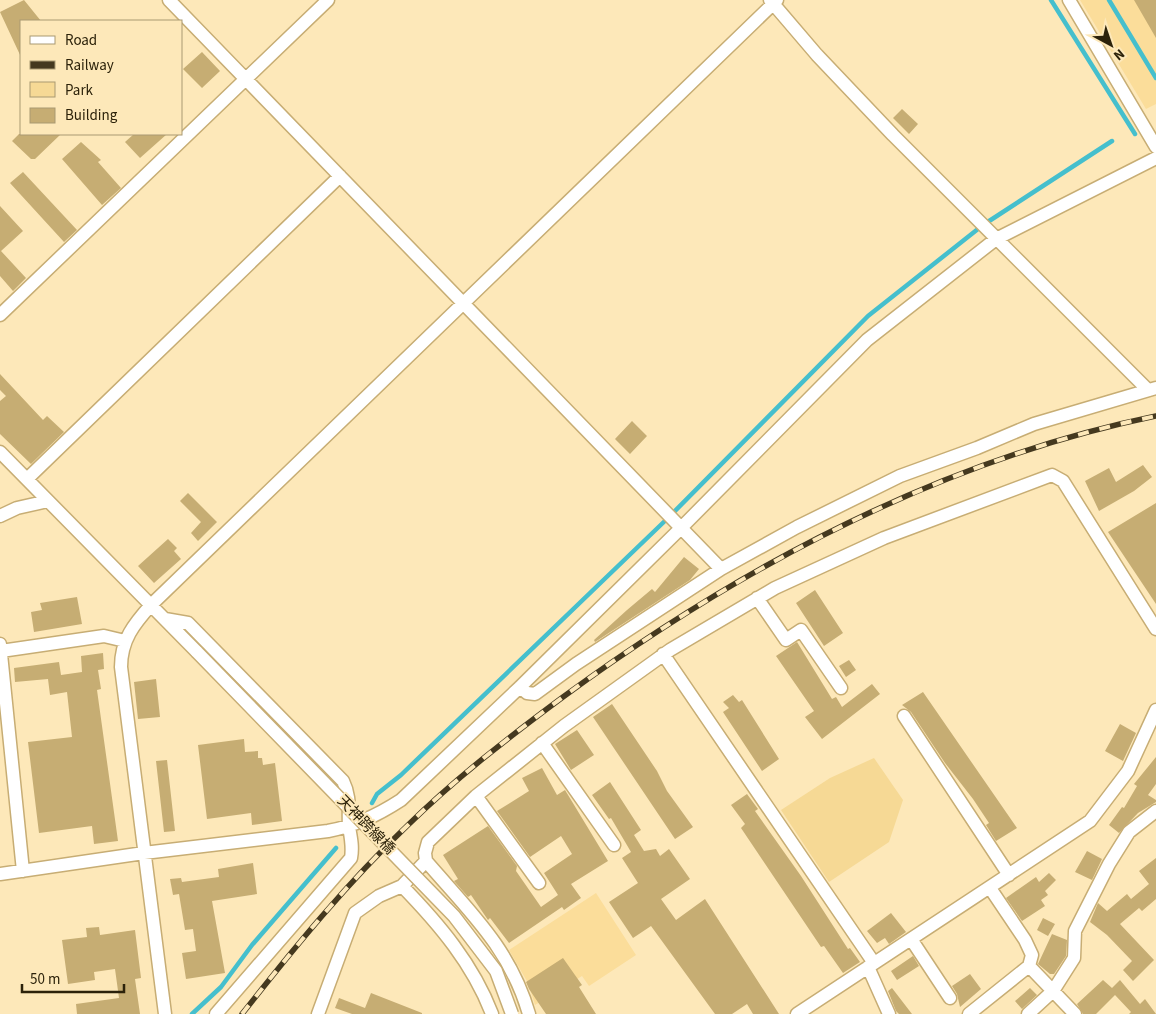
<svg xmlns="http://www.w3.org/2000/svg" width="1156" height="1014" font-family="'Source Sans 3','Noto Sans JP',sans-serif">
<rect width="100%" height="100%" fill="#fde8b9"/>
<path fill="#fbdd9a" d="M1080 0H1156V104L1146 109Z
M596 893 636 955 589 986 582 976 535 1005 528 983 509 950Z"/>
<path fill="#f6d995" d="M874 758 903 800 889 842 829 882 781 810 830 778Z"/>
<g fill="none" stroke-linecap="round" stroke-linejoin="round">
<path stroke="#45bfcd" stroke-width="4.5" d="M1051 0 1135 134
M1109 0 1156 78
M372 803 377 794 401 775 669 517 868 316 983 225 1112 141
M192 1014 221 987 252 945 336 848"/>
</g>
<path fill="#c6ad73" d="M24 0 41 21H21V57L0 12Z
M1134 0H1156V38Z
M202 52 220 71 202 88 183 69Z
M902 109 918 124 909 134 893 118Z
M19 134H61L35 159H31L12 141Z
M134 134H167L140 158 125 142Z
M81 142 101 160 98 162 121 188 102 205 62 159Z
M23 172 77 230 64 242 10 183Z
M0 206 23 231 1 251 26 278 13 291 0 276Z
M0 374 43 420 47 416 64 432 31 464 0 434V401L6 396 0 390Z
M632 421 647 436 630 454 615 439Z
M1143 465 1152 477 1134 491 1099 511 1085 481 1109 468 1116 482Z
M188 493 217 522 198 541 191 533 201 522 180 501Z
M1156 503V604L1108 532Z
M168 539 177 548 174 551 181 559 154 583 138 566Z
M684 557 699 569 690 580 595 642 594 640 627 610 652 589 655 592Z
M815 590 843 633 824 646 796 603Z
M77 597 82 624 34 632 31 612 42 610 40 603Z
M797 642 832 699 836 697 842 707 872 684 880 694 822 739 805 717 814 711 776 656Z
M103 653 104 669 98 670 101 689 97 690 118 841 94 844 92 826 39 833 28 742 72 737 67 692 50 695 48 679 15 682 14 668 59 662 61 675 82 672 81 656Z
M849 660 856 670 846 677 839 666Z
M156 679 160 717 138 719 134 682Z
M923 692 1017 828 996 841 986 825 989 823 973 799 945 763 911 712 902 705Z
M733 695 739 702 742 700 779 759 762 771 723 712 729 708 723 702Z
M612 704 657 771 667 791 693 827 675 839 593 717Z
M1120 724 1136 733 1123 761 1105 751Z
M577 730 594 755 571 770 555 744Z
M244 739 245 752 258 751V758H262L263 765 275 763 282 821 252 825 251 813 207 819 198 745Z
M1156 757V784L1148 795 1156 800V802L1138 813 1119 833 1109 825 1122 807 1124 808 1137 786 1134 784Z
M167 760 175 831 164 832 156 761Z
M542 768 557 795 565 790 608 861 571 884 581 898 564 910 562 907 509 943 490 918 488 920 471 895 468 897 454 881 458 879 443 855 488 826 517 866 516 871 541 907 558 895 544 873 572 854 561 836 530 857 497 811 529 791 522 778Z
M610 782 641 830 634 835 644 851 656 849 660 856 669 849 690 879 661 899 676 920 705 899 779 1014H753L747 1004 732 1014H715L651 926 633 938 609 902 638 883 622 858 631 852 611 818 609 819 592 795Z
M747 794 758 809 755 811 801 876 848 949 850 948 860 962 843 973 824 946 821 947 741 828 745 824 731 805Z
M1087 851 1102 859 1092 880 1075 872Z
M1156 858V899L1142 911 1139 908 1120 924 1154 960 1133 981 1123 970 1132 961 1107 935 1090 922 1098 903 1107 911 1127 894 1131 899 1149 884 1139 871Z
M253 863 257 894 212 901 225 973 186 979 182 953 196 951 193 929 185 930 179 894 173 895 170 879 181 878 182 882 219 877 218 869Z
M1049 873 1056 880 1045 891 1048 895 1041 900 1045 906 1022 921 1006 898 1036 877 1039 882Z
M891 913 906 932 889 944 885 938 877 943 867 931Z
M1043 918 1055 924 1048 936 1037 930Z
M99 927 100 935 135 930 141 978 135 979 140 1014H77L76 1004 119 998 115 969 94 972 95 980 68 984 62 940 87 937 86 928Z
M1052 934 1067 940 1066 956 1054 974H1050L1038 964Z
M913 956 919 966 897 980 891 971Z
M563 958 582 985 579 987 596 1014H546L529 989 526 982Z
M970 974 981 989 960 1007 957 994 952 986Z
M1103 980 1112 988 1120 980 1140 1004 1145 999 1156 1014H1129L1131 1012 1115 995 1096 1014H1083L1077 1004Z
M892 988 912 1014H899L896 1011 888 991Z
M1030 988 1037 995 1022 1009 1015 1001Z
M371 993 422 1013V1014H352L335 1008 339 998 365 1008Z"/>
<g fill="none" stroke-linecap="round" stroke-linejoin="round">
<g stroke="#c7ad74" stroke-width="15">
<path id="minor" d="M169 0 721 569
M770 0 817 55 893 135 1148 390
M1069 0 1156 147
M0 315 328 0
M0 452 197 652
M27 479 340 176
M0 516 17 508 48 501
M757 598 786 640 801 630 841 688
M165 619 188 623 343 781C351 797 348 810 349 827 351 838 353 847 351 858L216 1014
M0 644 23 871
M1 651 104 636 125 641
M663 654 874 963
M520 687 527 693 535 694 576 664 721 569 797 527 900 476 977 448 1034 424 1156 388
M904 716 1009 875
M542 743 614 845
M476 796 539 883
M426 861C469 911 510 948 529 1014
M0 874 144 853 328 831C356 826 378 815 401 800L520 687 681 528 867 340 996 239 1156 158
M402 886C439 924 473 964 492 1014
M911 939 950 998
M1029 966 1075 1014
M868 967 889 1014
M165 1014 121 667C121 640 134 624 151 605L777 0
M318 1014 355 913 379 896 402 886 426 861 425 853 428 842 476 796 564 726 670 650 775 588 884 538 1052 475 1063 481 1156 629
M797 1014 1090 821 1128 771 1156 710
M969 1014 1029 966 1032 955 1025 940 990 888
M1028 1014 1053 991 1074 958 1075 931 1109 864 1129 832 1156 811"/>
</g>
<use href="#minor" stroke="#fff" stroke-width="12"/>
<g stroke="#45391f" stroke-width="5.5">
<path id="rail" d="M242 1014C294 948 347 883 408 825 456 778 509 737 563 697 739 568 941 460 1156 416"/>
</g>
<use href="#rail" stroke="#fde8b9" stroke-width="4" stroke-dasharray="11" stroke-linecap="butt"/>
<g stroke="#c7ad74" stroke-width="15" stroke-linecap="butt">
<path id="minor-bridge" d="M197 652 454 916 496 971 512 1014"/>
</g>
<use href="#minor-bridge" stroke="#fff" stroke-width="12"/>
</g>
<g text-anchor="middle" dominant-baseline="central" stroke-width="4" stroke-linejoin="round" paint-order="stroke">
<g font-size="15" fill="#2c220a" stroke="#fde8b9">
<text transform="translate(366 825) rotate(46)">天神跨線橋</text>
</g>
</g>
<rect x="20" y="20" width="162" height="115" fill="#fde8b9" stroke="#a99973"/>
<rect x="30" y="36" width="25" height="8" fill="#ffffff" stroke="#a99973"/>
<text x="65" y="45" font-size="15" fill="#2c220a">Road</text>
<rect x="30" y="61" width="25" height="8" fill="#45391f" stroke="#a99973"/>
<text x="65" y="70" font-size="15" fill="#2c220a">Railway</text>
<rect x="30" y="82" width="25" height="15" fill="#f6d995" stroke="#a99973"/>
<text x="65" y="95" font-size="15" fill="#2c220a">Park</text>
<rect x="30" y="108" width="25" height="15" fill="#c6ad73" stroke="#a99973"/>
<text x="65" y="120" font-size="15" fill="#2c220a">Building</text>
<g transform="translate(1111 45) rotate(140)" stroke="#fde8b9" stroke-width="4" paint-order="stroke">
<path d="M0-4L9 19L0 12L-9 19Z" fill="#2c220a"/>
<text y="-8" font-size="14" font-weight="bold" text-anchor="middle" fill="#2c220a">N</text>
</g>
<path d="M22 984v8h102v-8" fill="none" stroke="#2c220a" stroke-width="2.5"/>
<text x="30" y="984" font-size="15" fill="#2c220a" stroke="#fde8b9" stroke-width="4" paint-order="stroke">50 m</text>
</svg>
